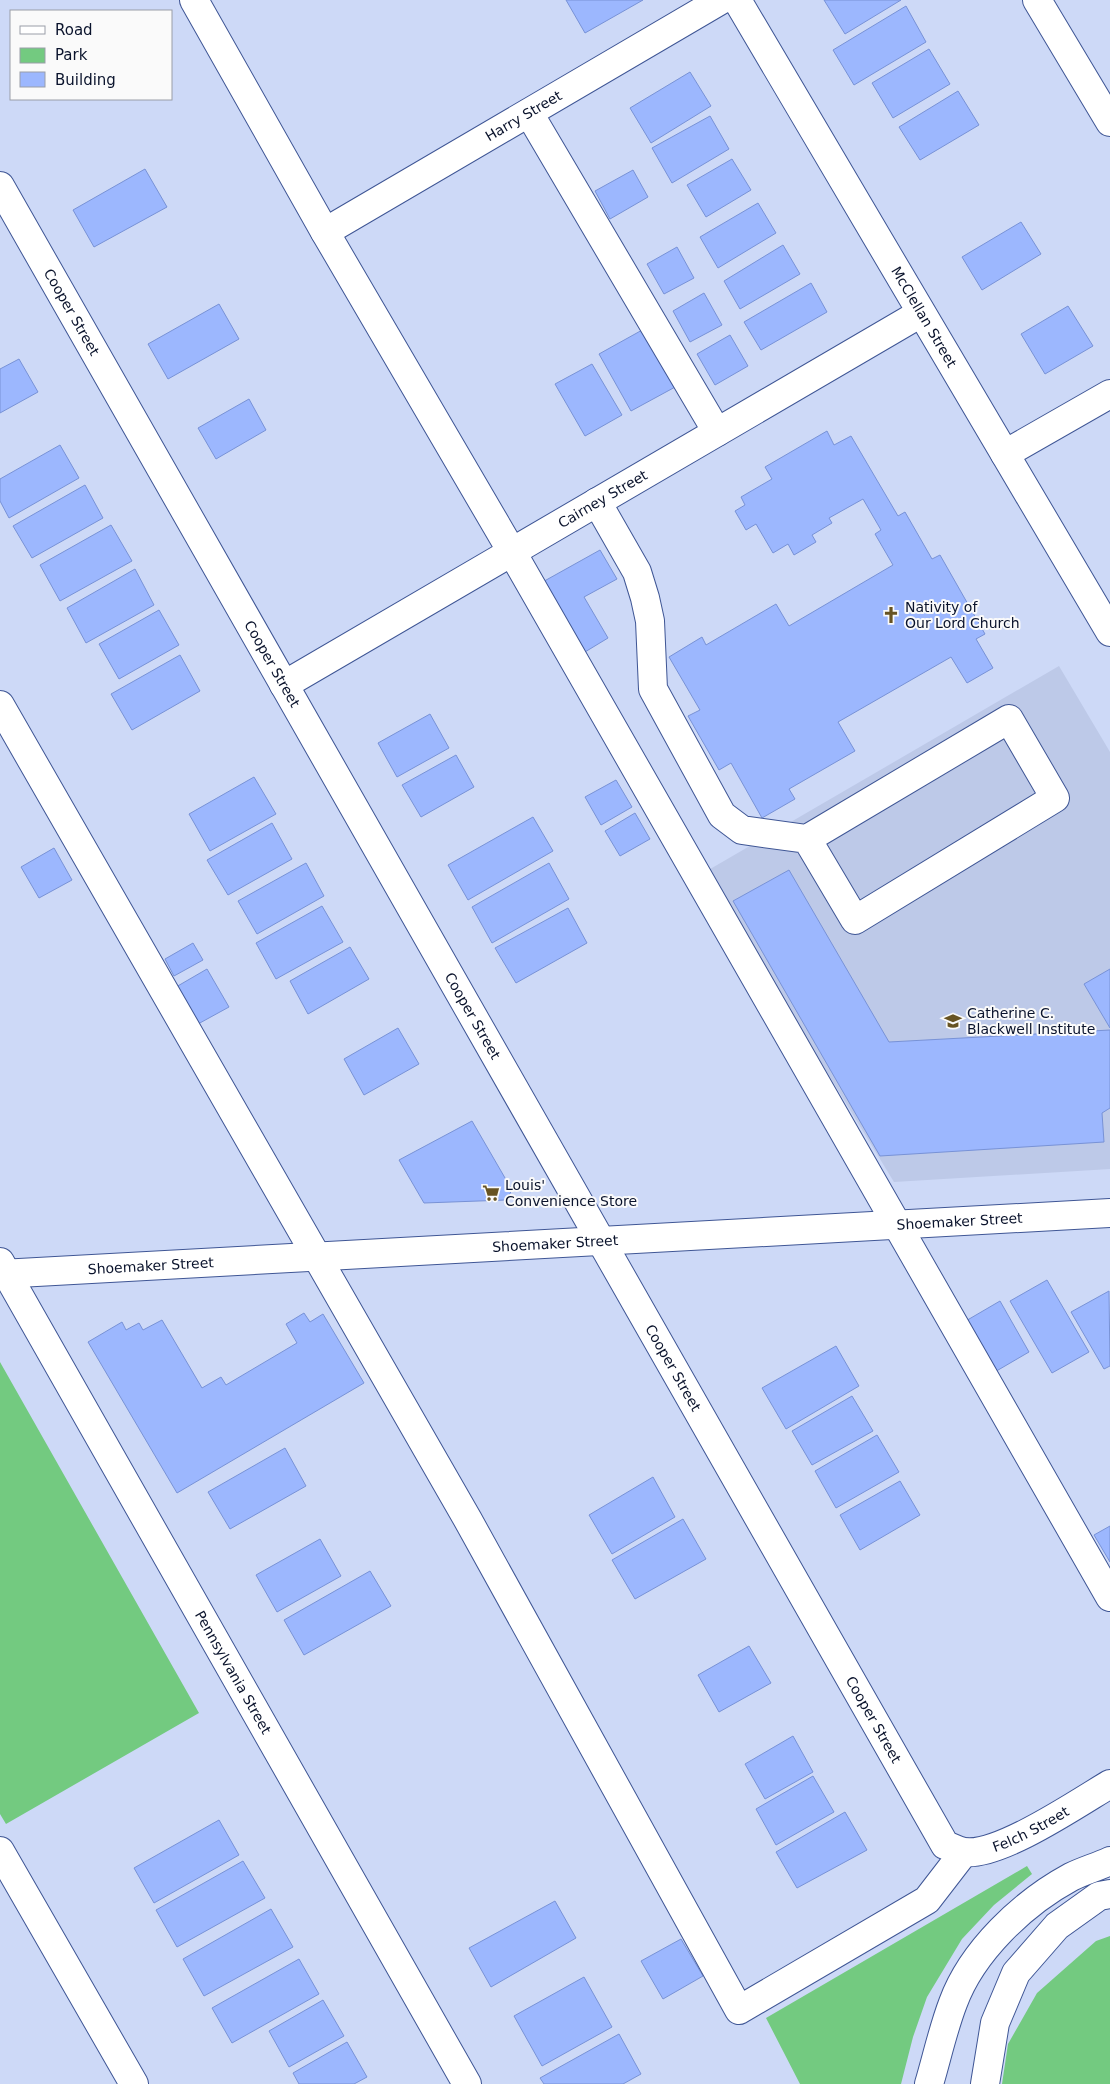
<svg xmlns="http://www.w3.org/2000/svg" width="1110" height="2084" font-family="'DejaVu Sans',sans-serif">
<rect width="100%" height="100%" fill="#cdd9f7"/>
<path fill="#bdc9e8" d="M1059 666 1110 752V1169L894 1182 705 872Z"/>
<path fill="#73ca80" d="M0 1362 199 1713 6 1824 0 1814Z
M1027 1866 1032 1874 994 1905 962 1939 927 1997 913 2037 901 2084H800L766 2018Z
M1110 1936V2084H1002L1008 2044 1037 1993 1096 1941Z"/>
<path fill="#9cb7fe" stroke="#7892d6" d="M566 0H643L585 33Z
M824 0H901L845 34Z
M906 6 926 42 854 85 833 50Z
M929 49 950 84 893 118 872 83Z
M690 72 711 106 651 143 630 108Z
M958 91 979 125 920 160 899 127Z
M710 116 729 149 672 183 652 148Z
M732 159 751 190 706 217 687 185Z
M145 169 167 207 94 247 73 210Z
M633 170 648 197 610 219 595 191Z
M758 203 776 233 718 268 700 237Z
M1021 222 1041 254 982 290 962 257Z
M783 245 800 274 740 309 724 281Z
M677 247 694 278 664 294 647 264Z
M811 283 827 312 761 350 744 322Z
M704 293 722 325 690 342 673 311Z
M219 304 239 339 168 379 148 344Z
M1068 306 1093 346 1045 374 1021 334Z
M644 329 677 386 631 411 599 354Z
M730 335 748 366 715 385 697 354Z
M19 359 38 392 0 413V369Z
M592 364 622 415 585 436 555 384Z
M249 399 266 430 216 459 198 428Z
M827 431 834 445 851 436 898 516 905 512 932 559 940 555 985 634 976 639 993 668 967 683 951 657 838 722 855 751 789 789 795 799 762 818 731 763 719 770 688 716 700 710 669 657 702 637 706 645 776 604 789 626 893 565 875 534 881 530 863 499 829 518 832 523 812 535 816 542 794 555 788 544 773 553 756 524 746 530 735 511 745 505 741 497 772 479 765 467Z
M60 445 79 478 9 518 0 501V479Z
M85 485 103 518 32 558 13 526Z
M111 525 132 561 60 601 40 565Z
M600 550 617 579 584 597 608 638 580 655 539 584Z
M135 569 154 605 86 643 67 608Z
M159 610 179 645 119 679 99 644Z
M180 655 200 691 132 730 111 694Z
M430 714 449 748 397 777 378 743Z
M456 755 474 787 421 817 402 785Z
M254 777 276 814 210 851 189 814Z
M616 780 632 807 601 825 585 797Z
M635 813 650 839 620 856 605 831Z
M533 817 553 851 468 900 448 865Z
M272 823 292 859 228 895 207 860Z
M54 848 72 880 39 898 21 867Z
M306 863 324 896 257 934 238 901Z
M549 863 569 899 492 943 472 907Z
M789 870 889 1042 1110 1030V1108L1102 1113 1104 1142 880 1156 733 901Z
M322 906 343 942 276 979 256 943Z
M568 908 587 943 516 983 495 948Z
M193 943 203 960 174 976 165 959Z
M350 947 369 979 308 1014 290 981Z
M207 969 229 1007 198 1024 176 987Z
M1110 969V1028L1084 984Z
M398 1028 419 1064 364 1095 344 1059Z
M472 1121 512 1190 506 1200 424 1203 399 1160Z
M1047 1280 1089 1352 1052 1373 1010 1301Z
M1109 1291 1110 1366 1104 1369 1071 1312Z
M1000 1301 1029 1352 993 1373 964 1322Z
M304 1313 310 1322 323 1314 364 1383 177 1493 88 1342 122 1322 126 1330 139 1323 143 1330 162 1320 202 1388 221 1377 226 1385 297 1343 286 1324Z
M836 1346 859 1386 786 1429 762 1388Z
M852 1396 873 1431 812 1465 792 1431Z
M877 1435 899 1472 836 1508 815 1471Z
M285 1448 306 1486 230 1529 208 1492Z
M653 1477 675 1517 612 1554 589 1515Z
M900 1481 920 1515 860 1550 840 1515Z
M683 1519 706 1559 635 1599 612 1560Z
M1110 1526V1562L1094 1535Z
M320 1539 341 1576 277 1612 256 1575Z
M370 1571 391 1606 304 1655 284 1620Z
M749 1646 771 1683 719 1712 698 1675Z
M793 1736 813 1772 765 1799 745 1764Z
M813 1776 834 1812 776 1845 756 1809Z
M845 1812 867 1850 797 1888 776 1852Z
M219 1820 239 1855 154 1903 134 1868Z
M243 1861 265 1898 177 1947 156 1910Z
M555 1901 576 1938 491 1987 469 1948Z
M271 1909 293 1947 204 1996 183 1959Z
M681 1939 703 1976 663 1999 641 1961Z
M299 1959 319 1994 232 2043 212 2008Z
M584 1977 612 2027 542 2066 514 2016Z
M323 2000 344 2036 289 2067 269 2031Z
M619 2034 641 2074 623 2084H544L540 2078Z
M347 2042 367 2077 354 2084H299L293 2073Z"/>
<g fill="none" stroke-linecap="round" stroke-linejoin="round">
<g stroke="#3f5695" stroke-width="30">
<g id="minor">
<path d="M194 0 325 232 512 552 1110 1597"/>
<path id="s1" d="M737 0 1110 632"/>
<path d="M1037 0 1110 122"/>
<path d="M529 113 717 432"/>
<path id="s2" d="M0 186 945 1845C951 1847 958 1851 964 1852 999 1857 1078 1803 1110 1784"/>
<path id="s3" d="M325 232 721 0"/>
<path d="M1005 454 1110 394"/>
<path d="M597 502 637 572 645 598 650 621 653 689 722 815 742 830 807 839 1009 719 1055 798 855 920 807 839"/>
<path id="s4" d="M284 685 921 313"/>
<path d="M0 705 468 1520 739 2010 927 1900 964 1852"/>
<path id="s5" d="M0 1262 467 2084"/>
<path id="s6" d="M0 1274 1110 1213"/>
<path d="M0 1851 134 2084"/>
</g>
</g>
<g stroke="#3f5695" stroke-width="30">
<path id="highway" d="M929 2084C937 2057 943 2029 953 2003 972 1951 1023 1903 1071 1877 1083 1871 1097 1867 1110 1861
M985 2084 995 2023 1016 1973 1057 1926 1099 1896 1110 1894"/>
</g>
<use href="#minor" stroke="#fff" stroke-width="28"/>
<use href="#highway" stroke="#fff" stroke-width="28"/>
</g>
<defs>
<g id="church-bare" transform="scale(1.35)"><path d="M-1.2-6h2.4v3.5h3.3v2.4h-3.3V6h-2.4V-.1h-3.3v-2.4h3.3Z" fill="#675322" stroke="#fafafa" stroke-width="2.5" paint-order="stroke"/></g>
<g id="school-bare" transform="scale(1.35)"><path d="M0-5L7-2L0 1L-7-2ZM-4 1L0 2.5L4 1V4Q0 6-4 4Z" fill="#675322" stroke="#fafafa" stroke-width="2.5" paint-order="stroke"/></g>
<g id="supermarket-bare" transform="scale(1.35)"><path d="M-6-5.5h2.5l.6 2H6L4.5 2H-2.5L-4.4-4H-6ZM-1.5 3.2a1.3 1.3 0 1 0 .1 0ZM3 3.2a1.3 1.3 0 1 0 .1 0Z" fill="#675322" stroke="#fafafa" stroke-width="2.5" paint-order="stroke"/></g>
</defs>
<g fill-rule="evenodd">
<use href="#church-bare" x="891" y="615"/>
<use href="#school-bare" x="953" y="1021"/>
<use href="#supermarket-bare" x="491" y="1193"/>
</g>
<g text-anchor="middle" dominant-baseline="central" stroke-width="4" stroke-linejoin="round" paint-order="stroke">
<g font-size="14" fill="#0a132c" stroke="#fafafa">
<text stroke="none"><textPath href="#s3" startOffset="230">Harry Street</textPath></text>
<text stroke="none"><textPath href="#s2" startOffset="145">Cooper Street</textPath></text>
<text stroke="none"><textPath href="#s1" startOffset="368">McClellan Street</textPath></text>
<text stroke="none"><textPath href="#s4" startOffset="369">Cairney Street</textPath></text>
<text stroke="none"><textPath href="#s2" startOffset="550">Cooper Street</textPath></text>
<text stroke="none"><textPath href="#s2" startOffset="955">Cooper Street</textPath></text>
<text stroke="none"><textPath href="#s6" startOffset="961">Shoemaker Street</textPath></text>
<text stroke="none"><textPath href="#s6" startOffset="556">Shoemaker Street</textPath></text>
<text stroke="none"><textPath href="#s6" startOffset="151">Shoemaker Street</textPath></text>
<text stroke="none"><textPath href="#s2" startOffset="1360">Cooper Street</textPath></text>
<text stroke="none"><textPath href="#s5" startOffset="472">Pennsylvania Street</textPath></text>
<text stroke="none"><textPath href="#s2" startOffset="1765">Cooper Street</textPath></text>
<text stroke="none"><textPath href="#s2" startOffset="2001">Felch Street</textPath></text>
</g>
<g font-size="14" fill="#0a132c" stroke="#fafafa" text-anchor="start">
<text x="905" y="607">Nativity of<tspan x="905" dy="16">Our Lord Church</tspan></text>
<text x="967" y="1013">Catherine C.<tspan x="967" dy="16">Blackwell Institute</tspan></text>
<text x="505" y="1185">Louis'<tspan x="505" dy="16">Convenience Store</tspan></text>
</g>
</g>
<rect x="10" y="10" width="162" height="90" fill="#fafafa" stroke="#9a9ea8"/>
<rect x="20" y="26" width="25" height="8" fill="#ffffff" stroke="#9a9ea8"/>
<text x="55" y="35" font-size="15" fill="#0a132c">Road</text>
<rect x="20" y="48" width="25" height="15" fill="#73ca80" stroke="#9a9ea8"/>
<text x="55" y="60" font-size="15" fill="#0a132c">Park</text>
<rect x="20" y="72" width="25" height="15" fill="#9cb7fe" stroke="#9a9ea8"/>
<text x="55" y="85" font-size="15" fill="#0a132c">Building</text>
</svg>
